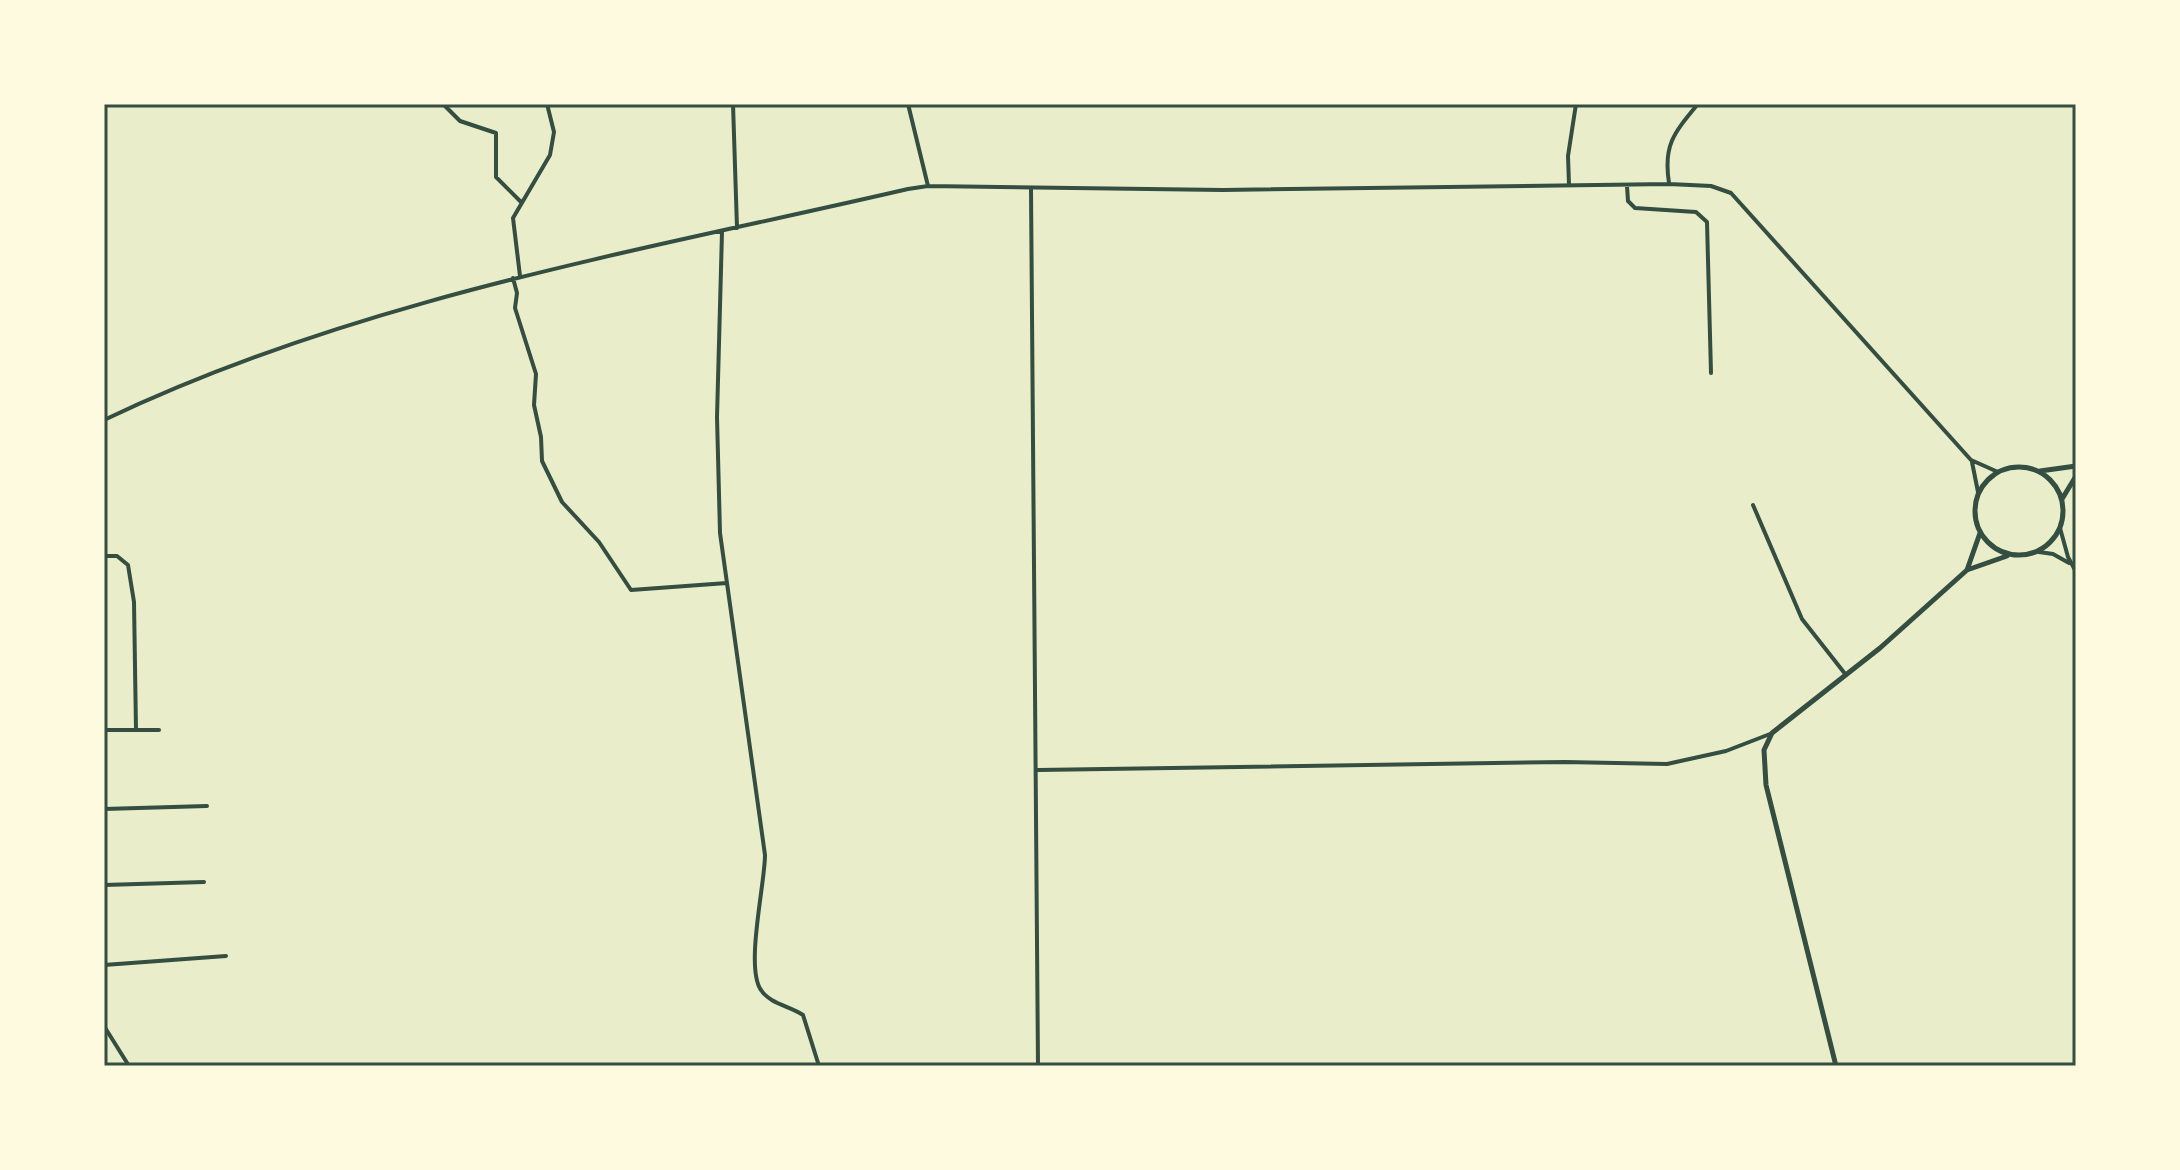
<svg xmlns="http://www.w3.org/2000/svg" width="2180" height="1170" font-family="'DejaVu Sans',sans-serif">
<rect width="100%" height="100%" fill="#e9edc9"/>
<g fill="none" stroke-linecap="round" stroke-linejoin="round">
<path stroke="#344e41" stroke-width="4" d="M443 104 460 121 496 133V177L521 202
M733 104 737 228
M908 104 928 186
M1669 183C1663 145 1674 133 1698 104
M1569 185 1568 156 1576 104
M1627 186 1628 201 1635 208 1696 212 1707 222 1711 373
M1031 189 1038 1066
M722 232 717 417 720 533 765 855C765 884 745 967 761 990 770 1004 790 1006 803 1015L819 1066
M520 276 513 218 550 155 554 132 547 104
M513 278 517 293 515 308 536 374 534 405 541 437 542 461 562 502 599 542 631 590 727 583
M104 420C357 299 636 252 908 189L928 186 1223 190 1669 184 1711 186 1731 193 1971 460 1998 472
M1972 462 1978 492
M1753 505 1802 619 1846 675
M2060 528 2068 557 2075 570
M2039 552 2053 554 2069 563
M104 556H117L128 565 134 602 136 730
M104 730H159
M1038 770 1565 762 1667 764 1726 751 1770 734
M104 809 207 806
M104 885 204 882
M104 965 226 956
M104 1026 129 1066"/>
<path stroke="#344e41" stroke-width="5" d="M1975 511a44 44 0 1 1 88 0a44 44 0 1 1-88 0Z
M2040 471 2076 466
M2062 499 2076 476
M1967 570 2007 556
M1836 1066 1766 785 1764 750 1772 733 1880 648 1967 570 1980 533"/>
</g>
<rect width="2180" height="1170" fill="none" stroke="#fefae0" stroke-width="212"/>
<rect x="106" y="106" width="1968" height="958" fill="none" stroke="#344e41" stroke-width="3"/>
</svg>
